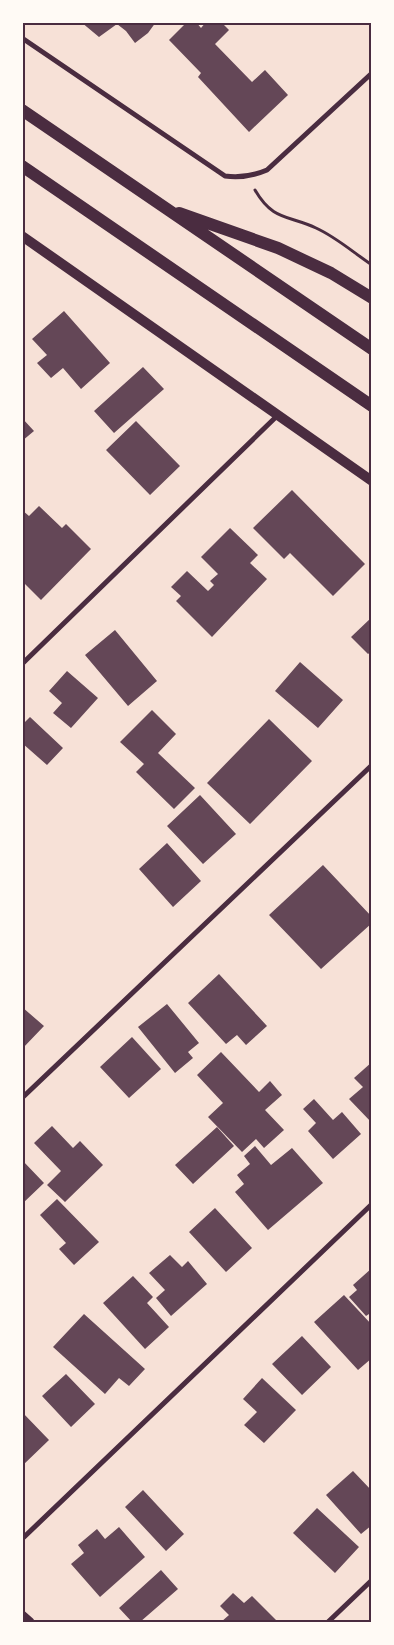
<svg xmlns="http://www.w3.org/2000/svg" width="394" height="1645" font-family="Commissioner,sans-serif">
<rect width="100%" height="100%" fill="#f7e1d7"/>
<path fill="#644757" d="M81 22H156L148 33 135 43 126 31 117 24 99 37Z
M187 22H196L201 28 206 22H221L229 30 215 44 252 82 265 70 288 95 249 132 198 77 201 73 169 40Z
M64 311 110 363 81 389 63 368 51 378 37 363 47 355 32 339Z
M143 367 164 389 114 433 94 411Z
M22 418 34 431 22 441Z
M136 421 180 466 150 495 106 450Z
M292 490 365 564 333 596 290 553 284 559 253 528Z
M39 506 62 528 66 524 91 549 41 600 22 581V510L29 516Z
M230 528 258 555 250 563 267 579 212 637 176 601 181 596 171 587 187 571 208 591 214 585 210 581 218 574 201 557Z
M372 617V651L368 654 351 637Z
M115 630 157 681 128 706 85 655Z
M300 662 343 700 318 728 275 691Z
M67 671 98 698 71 728 53 713 62 703 49 691Z
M152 710 176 734 158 753 195 788 174 809 136 772 144 764 120 742Z
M30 717 63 748 47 765 22 743V725Z
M269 719 312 761 250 824 207 783Z
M200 795 236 834 203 864 167 826Z
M167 843 201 881 173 907 139 869Z
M323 865 372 917V923L321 969 269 915Z
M219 974 267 1026 246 1045 237 1035 226 1044 188 1003Z
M167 1004 199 1043 188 1052 193 1058 175 1073 138 1027Z
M22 1007 44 1026 22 1049Z
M132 1037 161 1069 129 1098 100 1067Z
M221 1052 259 1092 270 1081 282 1095 265 1110 284 1130 264 1148 256 1139 242 1152 208 1117 223 1103 197 1075Z
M372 1062V1123L349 1099 363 1087 354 1078Z
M314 1099 333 1120 342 1112 361 1134 333 1159 308 1131 316 1123 303 1109Z
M52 1126 73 1148 80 1141 103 1165 65 1202 47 1185 61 1171 34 1143Z
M217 1127 234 1146 193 1184 175 1165Z
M255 1146 271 1165 292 1148 323 1183 268 1230 235 1192 244 1184 237 1175 250 1164 244 1156Z
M22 1160 44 1183 22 1204Z
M57 1199 99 1242 74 1265 59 1249 66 1243 40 1215Z
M215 1208 252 1248 226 1272 189 1232Z
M170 1255 182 1267 188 1261 207 1284 171 1316 156 1298 165 1290 149 1273Z
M372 1268V1312L366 1316 349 1297 357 1290 353 1285Z
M133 1276 153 1297 147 1303 169 1327 145 1349 103 1303Z
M344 1295 372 1325V1358L358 1370 314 1322Z
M84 1314 145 1369 129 1386 119 1378 105 1394 53 1347Z
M302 1336 331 1367 302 1395 272 1364Z
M66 1374 95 1404 71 1427 42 1396Z
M262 1378 296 1410 264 1443 244 1425 257 1412 243 1399Z
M22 1412 49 1440 22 1466Z
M353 1471 372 1491V1525L361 1534 326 1495Z
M143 1490 184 1534 166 1551 125 1507Z
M317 1508 359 1547 335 1573 293 1533Z
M119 1527 145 1557 100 1597 71 1564 84 1553 78 1545 97 1529 105 1539Z
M161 1570 178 1589 140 1622H132L119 1608Z
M233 1593 244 1603 252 1596 278 1622H221L229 1615 220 1606Z"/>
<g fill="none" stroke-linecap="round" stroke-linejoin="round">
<path stroke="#4a2c40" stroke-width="3" d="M255 190C273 221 288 215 316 228 336 237 354 253 372 265"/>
<path stroke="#4a2c40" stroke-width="5" d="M22 38 225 176C240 178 253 176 267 170L372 73
M22 664 278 415
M22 1098 372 765
M22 1539 372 1204
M328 1622 372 1580"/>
<path stroke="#4a2c40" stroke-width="9" d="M22 1615 30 1622"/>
<path stroke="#4a2c40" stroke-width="10" d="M22 236 372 481"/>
<path stroke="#4a2c40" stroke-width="12" d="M22 110 372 349
M22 166 372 406
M179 213 278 248 331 273 372 298"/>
</g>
<rect width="394" height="1645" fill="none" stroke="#fffaf5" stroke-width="48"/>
<rect x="24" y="24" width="346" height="1597" fill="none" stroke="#4a2c40" stroke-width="2"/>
</svg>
